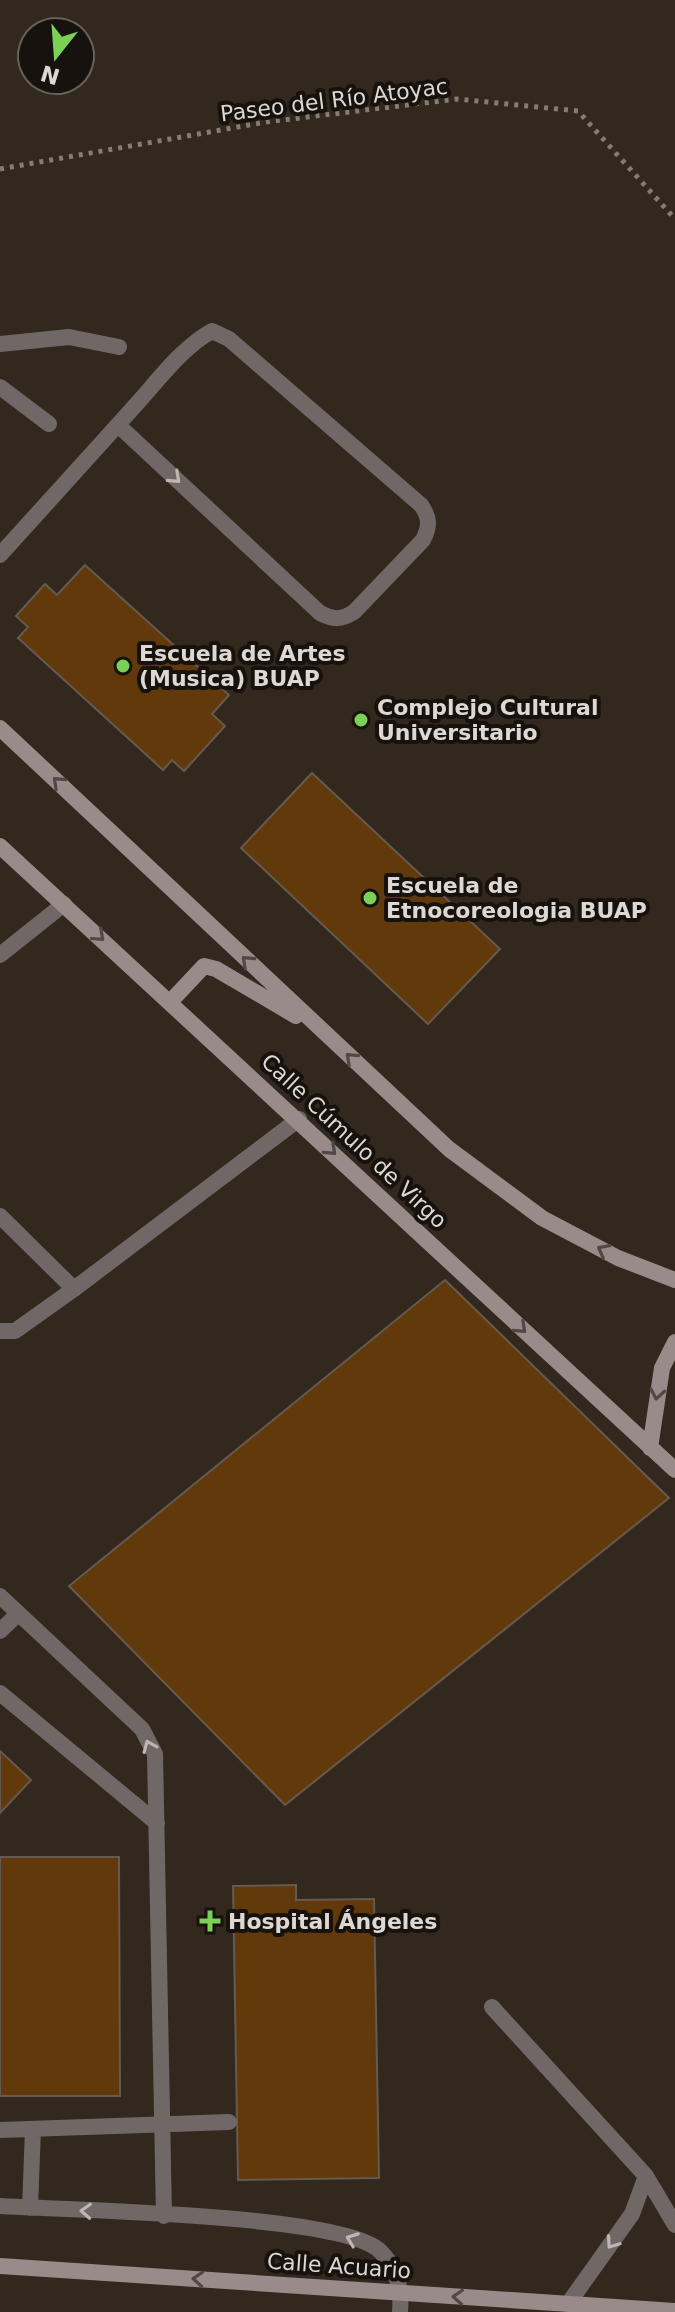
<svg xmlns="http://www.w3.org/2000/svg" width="675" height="2312" font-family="'DejaVu Sans',sans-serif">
<rect width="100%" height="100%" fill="#32281e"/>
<path fill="#61390a" stroke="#665a50" stroke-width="2" d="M85 565 229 695 212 714 225 726 184 771 172 760 163 770 18 638 28 627 16 616 45 584 57 595Z
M312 773 500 949 428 1024 241 848Z
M445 1280 669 1498 285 1805 69 1586Z
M0 1751 31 1780 0 1813Z
M0 1857H119L120 2096H0Z
M296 1885V1900L374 1899 379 2178 238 2180 233 1886Z"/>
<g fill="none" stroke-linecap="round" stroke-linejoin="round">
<path stroke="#857c74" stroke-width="5" stroke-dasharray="4 6" stroke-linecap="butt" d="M0 169 266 122 457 99 578 111 675 219"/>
<path stroke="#706867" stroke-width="16" d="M0 344 69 337 119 347
M0 387 49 424
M0 555C44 506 89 457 133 408 157 382 181 348 212 331L229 339 421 505C430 518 430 526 423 540L354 612C341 620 334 620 320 613L118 425
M0 955 64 904
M0 1216 74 1289 299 1119
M0 1331H15L74 1289
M0 1596 142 1729 155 1754 164 2216
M0 1631 18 1614
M0 1693 157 1823
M492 2007 646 2176 675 2225
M0 2130 229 2122
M0 2206C65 2210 343 2214 380 2251 397 2268 402 2289 400 2312
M30 2208 33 2129
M568 2304 632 2214 646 2176"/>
<path stroke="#988b89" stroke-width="16" d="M0 728 449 1149 542 1218 618 1258 675 1280
M0 846 675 1470
M171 1001 204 966 216 969 296 1016
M650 1448 662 1368 675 1342
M0 2266 675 2311"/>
</g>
<defs><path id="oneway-chevron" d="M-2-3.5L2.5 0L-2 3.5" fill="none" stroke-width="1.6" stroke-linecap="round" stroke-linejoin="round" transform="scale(2)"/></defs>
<g stroke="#beb6b2">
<use href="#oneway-chevron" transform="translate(175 478) rotate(43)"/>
<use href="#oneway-chevron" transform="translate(149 1746) rotate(-113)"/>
<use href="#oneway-chevron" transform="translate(86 2211) rotate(-177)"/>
<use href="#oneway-chevron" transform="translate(352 2239) rotate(-159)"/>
<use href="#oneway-chevron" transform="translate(612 2243) rotate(125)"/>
</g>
<g stroke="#514845">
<use href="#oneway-chevron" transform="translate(58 782) rotate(-137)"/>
<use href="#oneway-chevron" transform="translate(99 936) rotate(42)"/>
<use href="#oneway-chevron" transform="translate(247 961) rotate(-137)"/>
<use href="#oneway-chevron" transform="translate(351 1058) rotate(-137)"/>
<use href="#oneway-chevron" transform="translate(331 1150) rotate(43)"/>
<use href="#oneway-chevron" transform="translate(603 1250) rotate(-152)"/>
<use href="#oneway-chevron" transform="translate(521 1328) rotate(43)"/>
<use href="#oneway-chevron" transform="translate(657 1394) rotate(100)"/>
<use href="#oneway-chevron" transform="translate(198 2279) rotate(-176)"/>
<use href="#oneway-chevron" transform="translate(458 2297) rotate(-176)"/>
</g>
<g fill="#7bd156" stroke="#17120d" stroke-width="3">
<circle cx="123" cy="666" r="8"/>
<circle cx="361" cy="720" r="8"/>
<circle cx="370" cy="898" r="8"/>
<path d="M206 1909h8v8h8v8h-8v8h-8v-8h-8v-8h8z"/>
</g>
<g text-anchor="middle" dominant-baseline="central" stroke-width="8" stroke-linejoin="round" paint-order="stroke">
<g font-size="22" fill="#dfd8d2" stroke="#17120d">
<text transform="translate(334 100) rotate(-7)">Paseo del Río Atoyac</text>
<text transform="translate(354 1141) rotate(43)">Calle Cúmulo de Virgo</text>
<text transform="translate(339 2266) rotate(4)">Calle Acuario</text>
</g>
<g font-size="22" font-weight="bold" fill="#dfd8d2" stroke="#17120d" text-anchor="start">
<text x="139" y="653">Escuela de Artes<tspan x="139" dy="25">(Musica) BUAP</tspan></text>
<text x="377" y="707">Complejo Cultural<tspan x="377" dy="25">Universitario</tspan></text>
<text x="386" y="885">Escuela de<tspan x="386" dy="25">Etnocoreologia BUAP</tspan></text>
<text x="228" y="1921">Hospital Ángeles</text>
</g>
</g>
<g transform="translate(56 56) rotate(197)"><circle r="38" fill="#17120d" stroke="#67615c" stroke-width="2"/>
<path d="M0-6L14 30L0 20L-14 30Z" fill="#7bd156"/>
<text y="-12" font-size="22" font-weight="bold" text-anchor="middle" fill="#dfd8d2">N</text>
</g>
</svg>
